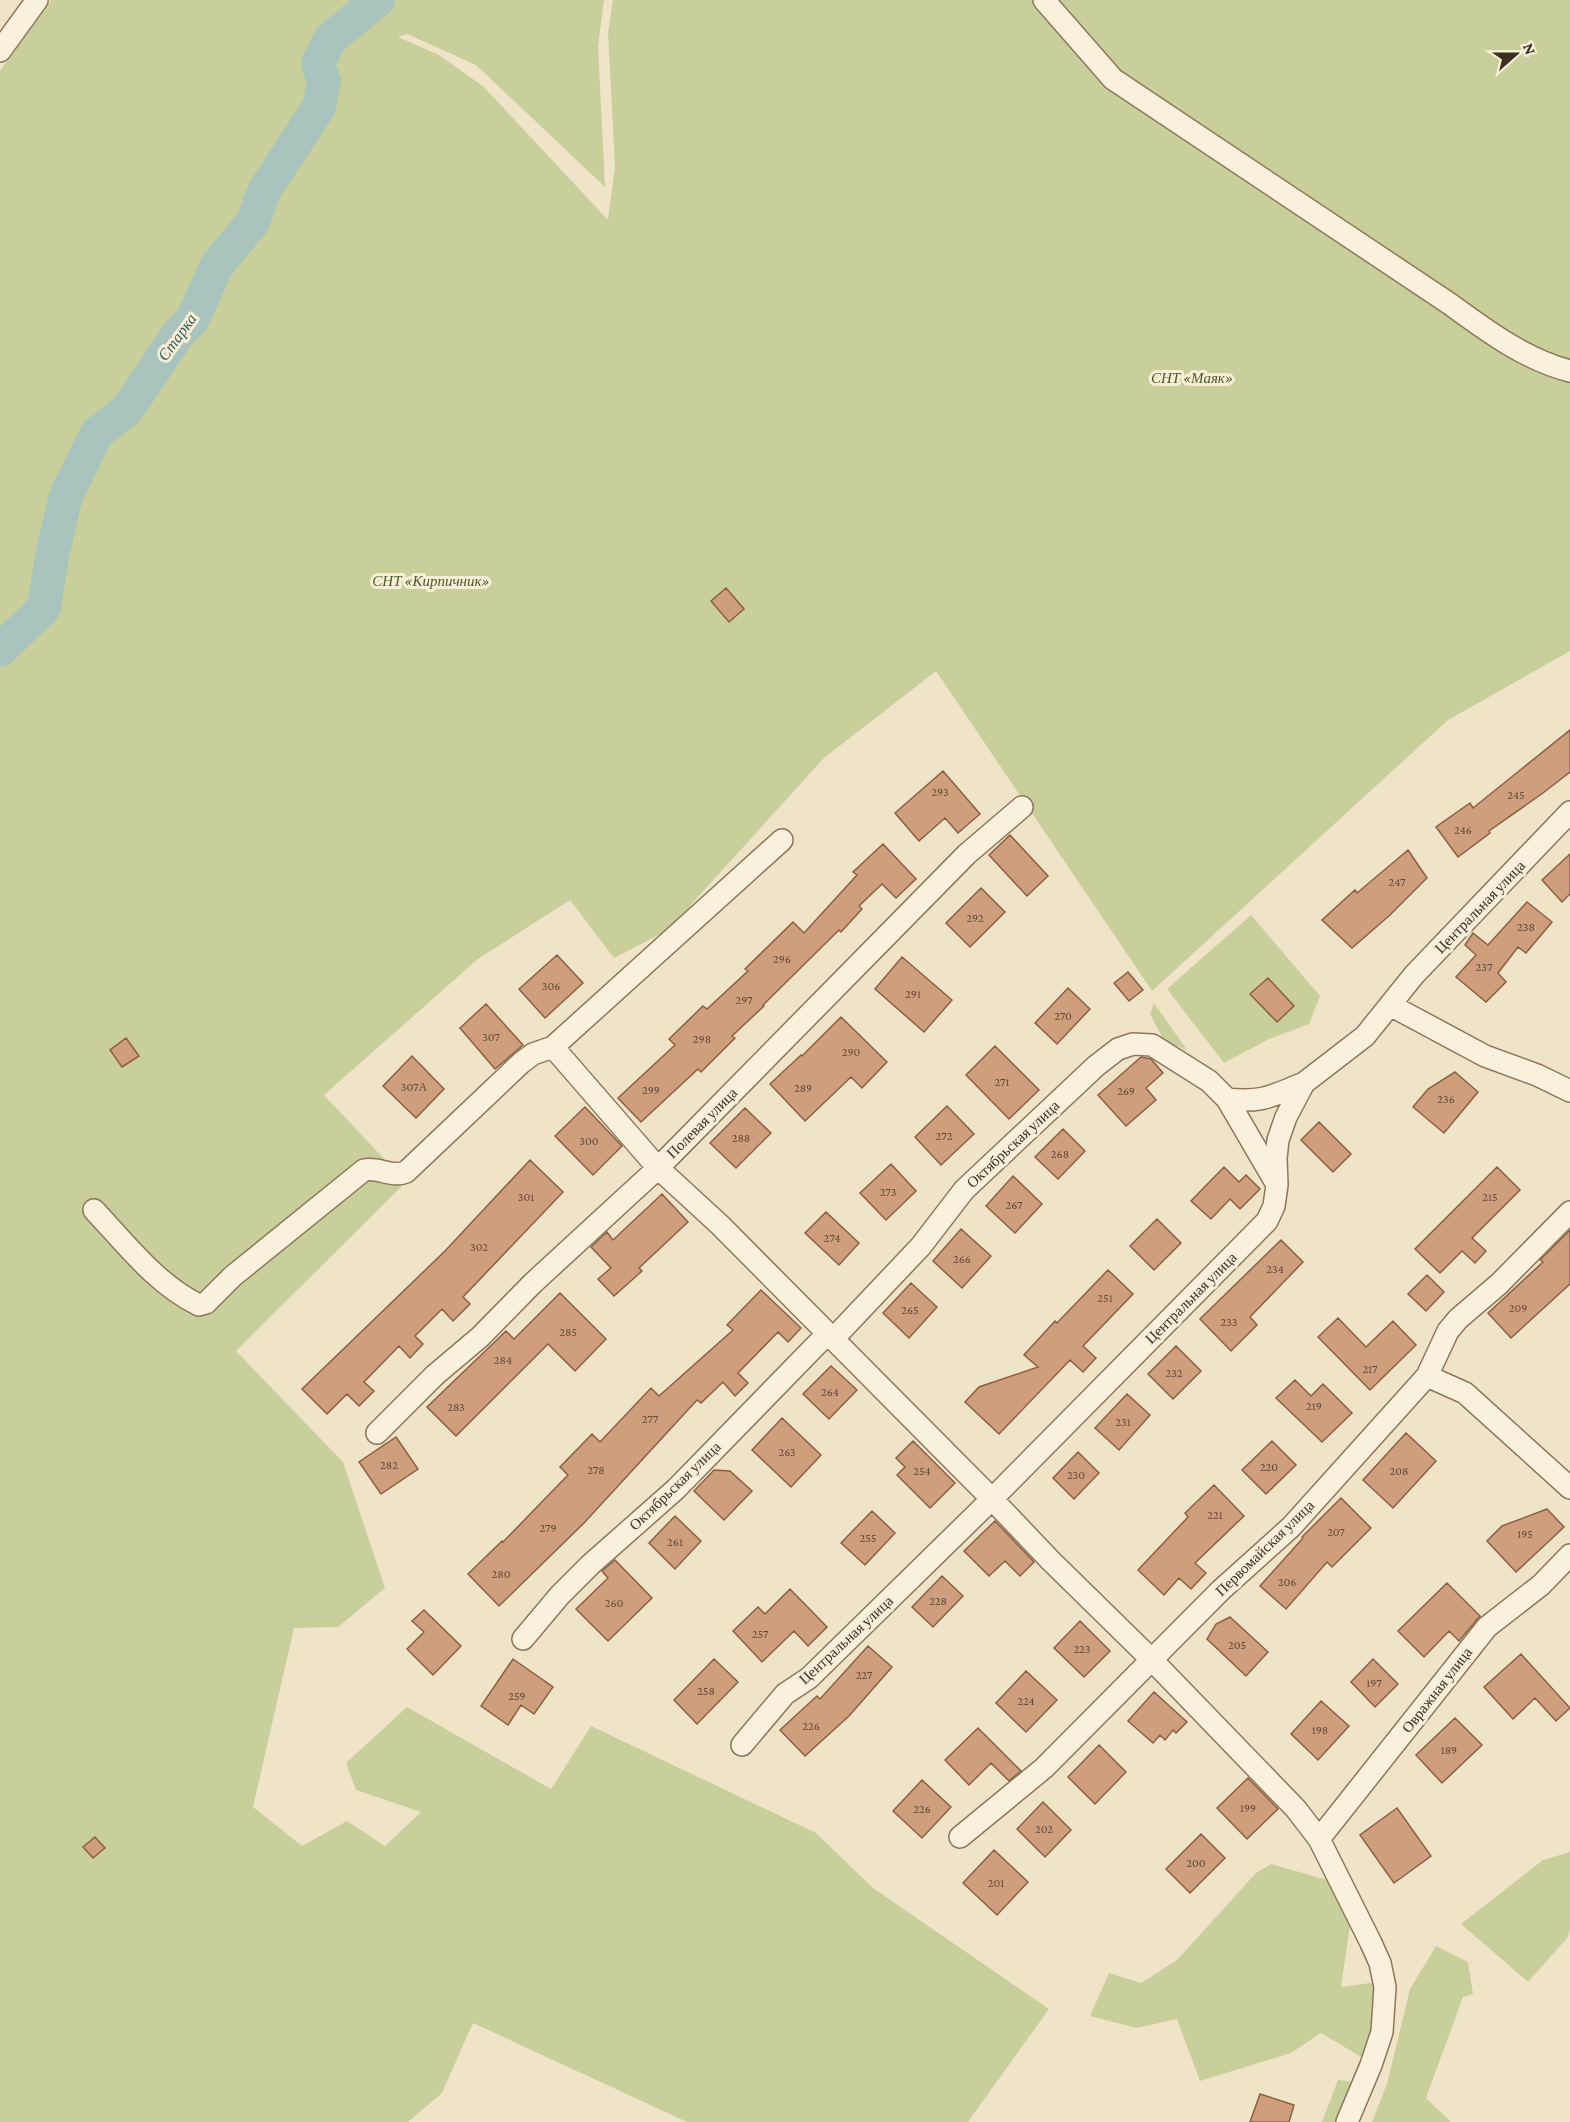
<svg xmlns="http://www.w3.org/2000/svg" width="1570" height="2122" font-family="'Crimson Pro',serif">
<rect width="100%" height="100%" fill="#f0e4c8"/>
<path fill="#c9cf9b" d="M51 0H604L598 46 605 187 476 65 407 34 398 37 439 55 484 87 608 220 615 167 608 33 613 0H1570V651L1448 720 1152 991 936 671 824 758 668 930 614 958 570 900 478 959 324 1095 406 1182 236 1351 343 1462 385 1588 338 1627 294 1628 253 1807 302 1846 347 1821 385 1846 421 1812 356 1790 346 1763 407 1707 551 1789 591 1726 816 1833 873 1888 1049 2009 968 2122H687L473 2023 442 2093 408 2122H0V650L44 608 52 556 66 496 97 433 127 410 178 334 193 319 217 265 253 222 264 191 305 129 300 128 259 189 247 222 214 262 190 316 173 332 124 407 94 429 61 496 40 606 0 643V71Z
M1251 915 1320 996 1309 1024 1269 1039 1224 1063 1167 989Z
M1154 1003 1187 1050 1164 1041 1150 1014Z
M1570 1852V1929L1568 1937 1528 1982 1461 1924 1543 1860Z
M1271 1864 1331 1881 1350 1925 1341 1987 1378 1982 1377 2020 1363 2058 1321 2033 1291 2053 1200 2081 1177 2019 1137 2028 1090 2016 1109 1973 1141 1983 1177 1960 1256 1873Z
M1436 1946 1468 1962 1473 1994 1463 1997 1426 2098 1451 2122H1372L1387 2084 1410 1989Z
M1338 2080 1359 2083 1344 2122H1322Z"/>
<g fill="none" stroke-linecap="round" stroke-linejoin="round">
<path stroke="#a9c4bc" stroke-width="34" d="M0 650 44 608 52 556 66 496 97 433 127 410 178 334 193 319 217 265 253 222 264 191 319 107 324 81 318 64 330 39 378 0"/>
</g>
<path fill="#cf9f7d" stroke="#8d5f41" stroke-width="1.5" d="M726 588 744 609 729 622 711 601Z
M1570 730V772L1543 793 1489 831 1490 833 1458 857 1436 827 1470 803 1473 808Z
M943 771 980 814 958 833 945 818 919 841 895 813Z
M1010 835 1048 876 1027 896 989 855Z
M883 844 916 879 896 898 882 884 859 906 862 909 841 932 839 930 763 1005 764 1006 732 1036 735 1038 701 1072 698 1069 641 1122 618 1098 675 1045 669 1039 703 1006 707 1009 748 971 745 969 793 922 804 933 857 875 853 872Z
M1408 850 1427 878 1390 915 1352 948 1322 920 1355 890 1357 893Z
M1570 854V894L1562 902 1542 880Z
M981 888 1005 912 970 947 946 923Z
M1527 902 1552 922 1526 953 1518 947 1498 973 1506 982 1486 1002 1456 977 1476 955 1465 945 1473 933 1488 945Z
M557 955 583 983 545 1018 519 989Z
M902 957 952 1000 924 1032 875 989Z
M1128 972 1143 990 1129 1001 1114 983Z
M1268 978 1294 1006 1277 1022 1250 994Z
M1068 988 1090 1009 1057 1044 1035 1023Z
M486 1004 523 1045 495 1069 460 1028Z
M841 1017 887 1062 862 1088 851 1077 805 1121 770 1084 801 1055 802 1056Z
M126 1038 139 1056 122 1067 110 1050Z
M995 1046 1039 1090 1009 1119 966 1075Z
M412 1056 444 1089 416 1118 383 1086Z
M1141 1057 1151 1059 1163 1073 1146 1088 1156 1100 1126 1126 1098 1095Z
M1455 1072 1478 1092 1444 1133 1413 1107 1428 1089Z
M947 1106 974 1134 941 1165 915 1137Z
M585 1107 622 1146 593 1175 555 1136Z
M745 1108 771 1133 736 1168 710 1143Z
M1319 1122 1351 1154 1333 1172 1301 1140Z
M1063 1129 1085 1151 1058 1179 1035 1157Z
M530 1160 563 1192 463 1297 470 1304 453 1321 442 1309 415 1336 423 1344 410 1358 399 1346 364 1382 374 1391 359 1406 347 1394 327 1414 302 1389 445 1251Z
M891 1164 916 1191 886 1220 860 1193Z
M1224 1167 1239 1182 1246 1175 1260 1189 1240 1209 1230 1199 1211 1219 1191 1201Z
M1497 1167 1520 1190 1472 1238 1486 1251 1475 1263 1462 1251 1440 1273 1415 1249Z
M1013 1176 1042 1204 1015 1233 986 1206Z
M662 1194 688 1222 639 1268 642 1271 614 1296 598 1279 611 1268 591 1247 607 1232 613 1240Z
M826 1212 859 1243 839 1265 805 1233Z
M1157 1219 1181 1243 1154 1270 1130 1246Z
M961 1229 991 1256 962 1288 933 1261Z
M1570 1230V1284L1511 1338 1488 1313 1543 1262 1540 1260Z
M1281 1240 1303 1262 1250 1317 1257 1325 1231 1351 1200 1319Z
M1108 1270 1133 1294 1083 1346 1096 1358 1083 1372 1070 1360 999 1434 965 1402 979 1387 1038 1367 1024 1355 1055 1321 1057 1323Z
M1427 1275 1444 1292 1426 1311 1408 1294Z
M911 1283 937 1307 909 1338 883 1313Z
M761 1290 801 1328 788 1342 778 1332 738 1373 748 1383 735 1396 723 1382 701 1403 697 1400 584 1523 499 1606 468 1574 502 1541 503 1542 568 1475 560 1467 592 1434 600 1442 651 1388 659 1396 733 1330 727 1325Z
M560 1293 606 1339 575 1371 548 1344 456 1436 427 1407 506 1331 514 1339Z
M1338 1318 1366 1347 1393 1321 1416 1345 1370 1390 1318 1337Z
M1176 1346 1201 1371 1173 1399 1148 1374Z
M831 1366 857 1390 829 1419 803 1394Z
M1295 1380 1311 1396 1323 1384 1352 1413 1322 1442 1276 1398Z
M1127 1394 1150 1415 1119 1450 1095 1428Z
M782 1418 821 1455 791 1487 752 1450Z
M1406 1433 1436 1461 1393 1508 1363 1480Z
M396 1437 418 1469 381 1494 359 1462Z
M913 1441 955 1483 930 1508 897 1475 905 1467 896 1458Z
M1272 1441 1296 1465 1266 1494 1242 1470Z
M1078 1452 1099 1473 1074 1499 1053 1478Z
M714 1470 730 1471 752 1491 724 1520 694 1491Z
M1214 1485 1244 1516 1195 1563 1206 1573 1191 1589 1179 1578 1164 1595 1138 1570 1188 1517 1185 1513Z
M1341 1498 1371 1528 1332 1567 1327 1562 1286 1609 1260 1586 1303 1538 1302 1537Z
M1547 1509 1564 1527 1516 1572 1487 1541 1502 1526Z
M872 1511 895 1533 865 1565 841 1543Z
M675 1516 701 1541 675 1569 649 1543Z
M995 1521 1034 1562 1020 1576 1005 1561 989 1576 964 1551Z
M615 1560 652 1598 608 1641 576 1609 608 1578 602 1571Z
M942 1576 963 1596 933 1627 912 1607Z
M1447 1583 1480 1616 1459 1641 1449 1631 1424 1657 1398 1631Z
M790 1589 827 1627 808 1646 794 1631 762 1662 733 1631 758 1607 765 1614Z
M424 1610 461 1646 433 1675 407 1649 424 1632 412 1621Z
M1230 1617 1268 1652 1246 1676 1207 1639 1216 1624Z
M1080 1621 1110 1651 1084 1677 1054 1648Z
M868 1646 892 1667 849 1716 805 1756 780 1730 817 1696 820 1699Z
M1521 1654 1570 1708 1556 1721 1535 1698 1513 1719 1484 1687Z
M513 1659 553 1687 534 1714 521 1705 508 1725 481 1706Z
M714 1659 738 1682 697 1724 674 1700Z
M1373 1659 1398 1684 1375 1707 1351 1682Z
M1026 1671 1057 1700 1026 1732 996 1703Z
M1154 1692 1187 1722 1176 1733 1173 1730 1165 1740 1160 1735 1153 1743 1128 1721Z
M1321 1701 1349 1726 1318 1760 1291 1734Z
M1455 1718 1482 1745 1442 1783 1416 1755Z
M978 1728 1021 1771 1009 1781 991 1763 969 1785 945 1760Z
M1099 1745 1126 1772 1095 1804 1068 1777Z
M1248 1778 1278 1809 1247 1839 1217 1808Z
M922 1780 951 1807 922 1838 893 1811Z
M1043 1802 1071 1830 1045 1857 1017 1829Z
M1397 1808 1431 1856 1394 1883 1360 1835Z
M1201 1834 1225 1858 1190 1893 1166 1869Z
M95 1837 105 1848 93 1858 83 1847Z
M994 1850 1028 1882 997 1915 963 1883Z
M1260 2094 1294 2105 1289 2122H1250Z"/>
<g fill="none" stroke-linecap="round" stroke-linejoin="round">
<g stroke="#8d765c" stroke-width="24">
<path id="street" d="M1044 0 1113 79 1450 304C1487 331 1526 360 1570 371
M0 51 37 0
M1390 1005 1485 1056 1537 1075 1570 1091
M553 1047 658 1168 720 1225 992 1499 1050 1560 1153 1661 1296 1809 1319 1839 1371 1943 1380 1963 1385 1987 1382 2032 1371 2065 1347 2122
M1227 1099C1262 1103 1272 1096 1304 1083
M94 1210C125 1243 157 1285 199 1305L206 1303 233 1276 364 1170C379 1167 392 1178 406 1172L521 1063 533 1054 553 1047 782 840
M833 1339 921 1246 964 1190 1096 1066 1118 1049 1133 1044 1152 1045 1209 1081 1227 1099 1276 1183
M1427 1376 1465 1393 1570 1488
M377 1433 435 1375 480 1337 533 1283 658 1168 967 854 1022 807
M523 1639 560 1595 590 1565 676 1489 828 1333
M742 1745 785 1694 809 1678 992 1499 1267 1221 1274 1206 1277 1185 1276 1158 1278 1140 1286 1117 1304 1083 1365 1036 1414 975 1570 812
M960 1837 1044 1768 1221 1590 1291 1527 1427 1376 1448 1331 1458 1319 1499 1284 1570 1212
M1319 1839 1487 1627 1541 1585 1570 1555"/>
</g>
<use href="#street" stroke="#faf1dc" stroke-width="21"/>
</g>
<g text-anchor="middle" dominant-baseline="central" stroke-width="6" stroke-linejoin="round" paint-order="stroke">
<g font-size="12" fill="#624a37">
<text x="940" y="792">293</text>
<text x="1516" y="795">245</text>
<text x="1463" y="830">246</text>
<text x="1397" y="882">247</text>
<text x="975" y="918">292</text>
<text x="1526" y="927">238</text>
<text x="782" y="959">296</text>
<text x="1484" y="967">237</text>
<text x="551" y="986">306</text>
<text x="913" y="994">291</text>
<text x="744" y="1000">297</text>
<text x="1063" y="1016">270</text>
<text x="491" y="1037">307</text>
<text x="702" y="1039">298</text>
<text x="851" y="1052">290</text>
<text x="1002" y="1082">271</text>
<text x="414" y="1087">307А</text>
<text x="803" y="1088">289</text>
<text x="651" y="1090">299</text>
<text x="1126" y="1091">269</text>
<text x="1446" y="1099">236</text>
<text x="944" y="1136">272</text>
<text x="741" y="1138">288</text>
<text x="589" y="1141">300</text>
<text x="1060" y="1154">268</text>
<text x="888" y="1192">273</text>
<text x="526" y="1197">301</text>
<text x="1490" y="1197">215</text>
<text x="1014" y="1205">267</text>
<text x="832" y="1238">274</text>
<text x="479" y="1247">302</text>
<text x="962" y="1259">266</text>
<text x="1275" y="1269">234</text>
<text x="1105" y="1298">251</text>
<text x="1518" y="1308">209</text>
<text x="910" y="1310">265</text>
<text x="1229" y="1322">233</text>
<text x="568" y="1332">285</text>
<text x="503" y="1360">284</text>
<text x="1370" y="1369">217</text>
<text x="1174" y="1373">232</text>
<text x="830" y="1392">264</text>
<text x="1314" y="1406">219</text>
<text x="456" y="1407">283</text>
<text x="650" y="1419">277</text>
<text x="1123" y="1422">231</text>
<text x="787" y="1452">263</text>
<text x="389" y="1465">282</text>
<text x="1269" y="1467">220</text>
<text x="596" y="1470">278</text>
<text x="922" y="1471">254</text>
<text x="1399" y="1471">208</text>
<text x="1076" y="1475">230</text>
<text x="1215" y="1515">221</text>
<text x="548" y="1528">279</text>
<text x="1336" y="1532">207</text>
<text x="1525" y="1534">195</text>
<text x="868" y="1538">255</text>
<text x="675" y="1542">261</text>
<text x="501" y="1574">280</text>
<text x="1287" y="1582">206</text>
<text x="938" y="1601">228</text>
<text x="614" y="1603">260</text>
<text x="760" y="1634">257</text>
<text x="1237" y="1645">205</text>
<text x="1082" y="1649">223</text>
<text x="864" y="1675">227</text>
<text x="1374" y="1683">197</text>
<text x="706" y="1691">258</text>
<text x="517" y="1696">259</text>
<text x="1026" y="1701">224</text>
<text x="811" y="1726">226</text>
<text x="1320" y="1730">198</text>
<text x="1449" y="1750">189</text>
<text x="1248" y="1808">199</text>
<text x="922" y="1809">226</text>
<text x="1044" y="1829">202</text>
<text x="1196" y="1863">200</text>
<text x="996" y="1883">201</text>
</g>
<g font-size="15" font-style="italic" fill="#4d5a26" stroke="#f7eed8">
<text x="1192" y="378">СНТ «Маяк»</text>
<text x="431" y="581">СНТ «Кирпичник»</text>
</g>
<g font-size="15" fill="#3d2e20" stroke="#f7eed8">
<text transform="translate(1480 907) rotate(-46)">Центральная улица</text>
<text transform="translate(702 1123) rotate(-45)">Полевая улица</text>
<text transform="translate(1013 1144) rotate(-43)">Октябрьская улица</text>
<text transform="translate(1191 1298) rotate(-45)">Центральная улица</text>
<text transform="translate(675 1486) rotate(-44)">Октябрьская улица</text>
<text transform="translate(1265 1548) rotate(-44)">Первомайская улица</text>
<text transform="translate(846 1640) rotate(-43)">Центральная улица</text>
<text transform="translate(1437 1690) rotate(-52)">Овражная улица</text>
</g>
<g font-size="16" font-style="italic" fill="#2f5d5a" stroke="#f7eed8">
<text transform="translate(177 337) rotate(-54)">Старка</text>
</g>
</g>
<g transform="translate(1516 54) rotate(69)" stroke="#f7eed8" stroke-width="4.5" paint-order="stroke">
<path d="M0-4.5L10 22L0 15L-10 22Z" fill="#3d2e20"/>
<text y="-9" font-size="16" font-weight="bold" text-anchor="middle" fill="#3d2e20">N</text>
</g>
</svg>
